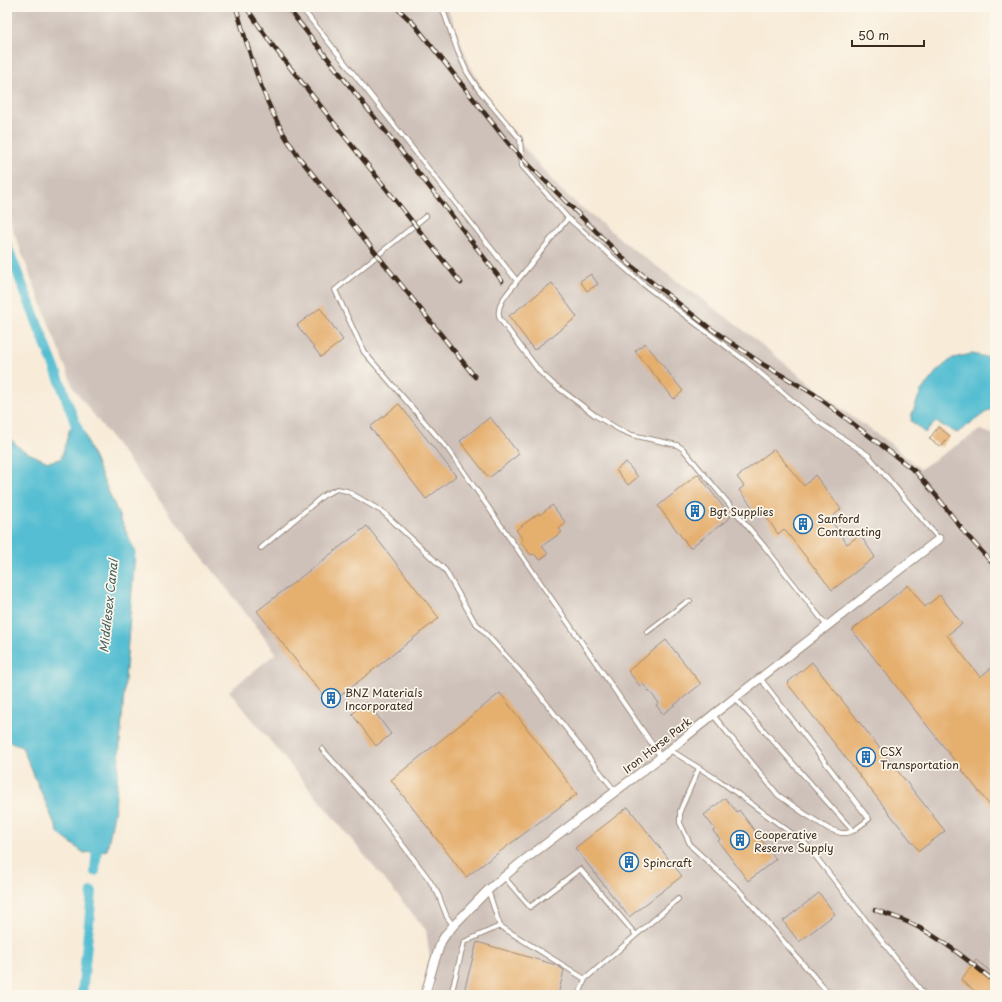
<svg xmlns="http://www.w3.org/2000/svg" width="1002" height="1002" font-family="'Playpen Sans',sans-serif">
<rect width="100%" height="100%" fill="#fbf7ec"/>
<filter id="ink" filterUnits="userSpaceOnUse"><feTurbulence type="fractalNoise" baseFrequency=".025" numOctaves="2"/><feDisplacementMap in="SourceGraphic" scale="8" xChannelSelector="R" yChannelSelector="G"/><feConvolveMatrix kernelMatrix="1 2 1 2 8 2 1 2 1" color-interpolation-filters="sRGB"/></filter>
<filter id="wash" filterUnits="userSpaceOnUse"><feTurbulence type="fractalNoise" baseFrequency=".012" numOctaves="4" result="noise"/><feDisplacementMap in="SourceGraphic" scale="16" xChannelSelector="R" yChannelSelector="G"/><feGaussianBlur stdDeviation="0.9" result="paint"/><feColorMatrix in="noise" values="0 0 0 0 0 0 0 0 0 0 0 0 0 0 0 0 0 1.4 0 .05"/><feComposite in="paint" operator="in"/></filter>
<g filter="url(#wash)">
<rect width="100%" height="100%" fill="#f8ebd8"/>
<path fill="#cec1ba" d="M7 7H447L469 63 494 112 556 185 576 203 633 249 736 324 844 411 891 444 920 469 980 430 995 435V995H432L434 987 426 930 229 691 276 653 74 389 7 215Z"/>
<path fill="#55bed2" stroke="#487478" d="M972 354 991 358 995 360V410H989L957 433 936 422 925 433 911 421 912 414 921 391 937 371 953 358Z
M75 423 84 431 89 447 135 552 115 808 107 850 84 853 59 834 22 747 7 740V436L22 450 48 462 61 459 70 428Z"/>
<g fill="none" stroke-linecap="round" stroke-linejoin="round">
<path stroke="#55bed2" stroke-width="10" d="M7 246 61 384 75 423 80 434
M95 871 98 838
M82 995 92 892"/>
</g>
<g id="blocks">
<path fill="#e5af6e" d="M591 274 598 284 587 291 580 281Z
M552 283 577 317 534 350 509 316Z
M320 308 343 340 321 357 297 325Z
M645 343 683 391 674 399 635 351Z
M399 404 456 476 426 499 370 427Z
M490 417 519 454 489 478 460 441Z
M938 427 950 436 941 447 929 439Z
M774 449 804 486 815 475 841 509 830 519 847 544 860 535 875 557 832 590 784 529 778 534 762 511 758 514 739 490 744 486 737 477Z
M626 462 638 477 628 485 616 470Z
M698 474 731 517 690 548 658 506Z
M552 505 566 523 559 529 562 532 542 546 548 554 540 560 534 554 531 555 521 542 523 540 516 530 539 513 540 515Z
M367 526 439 618 330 704 257 611Z
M908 585 925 607 940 595 962 624 947 635 980 677 995 665V812L852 630Z
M666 640 701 684 663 714 656 705 659 703 643 684 640 686 628 671Z
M812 662 945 831 919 851 787 683Z
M500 693 577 794 466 877 391 780Z
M367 702 391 734 376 746 352 714Z
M725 798 737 812 739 810 776 859 748 881 718 841 720 839 713 831 715 829 704 815Z
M628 807 682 876 629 917 575 848Z
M819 893 835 914 799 942 783 921Z
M477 942 556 965 564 970 558 995H463Z
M976 960 995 975V995H980L961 980Z"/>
</g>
</g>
<g filter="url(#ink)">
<use href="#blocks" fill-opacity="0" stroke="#9a8a7b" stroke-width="1"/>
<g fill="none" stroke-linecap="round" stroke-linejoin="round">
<g stroke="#9a8a7b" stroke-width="6">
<path id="service" d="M301 7 517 281C510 291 494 305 500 319L540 372 552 383 596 416 620 430 632 435 677 445 683 449 764 546 827 626
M442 7 458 52 467 72 478 89 520 139 522 166 568 218 643 284 747 362 817 421 868 455 939 539
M426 216 335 290 364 352 448 449 661 757
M517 281 568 218
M261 548 324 495 337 489 347 491 383 512 445 570 474 621 528 680 615 791
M647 632 685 603 690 601
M735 698 853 831
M713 715 778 795 805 814 829 829 841 833H847L853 831 869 819 760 678
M322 749 373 806 428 878 438 894 447 917 453 925
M670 750 720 781 805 843 923 993 922 995
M699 768 680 811V823L691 846 738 889 830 995
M504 877 530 907 580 869 636 935
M488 890 500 926
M585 979 678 899
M451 995 464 942 500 926 585 979 579 995"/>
</g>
<g stroke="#9a8a7b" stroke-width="10">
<path id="minor" d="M425 995 434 963 441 942 446 934 453 926 488 890 519 864 661 757 714 714 939 539"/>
</g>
<use href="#service" stroke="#fff" stroke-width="4"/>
<use href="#minor" stroke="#fff" stroke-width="8"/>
<g stroke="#3b2a1e" stroke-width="4.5">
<path id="rail" d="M236 7C248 47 259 89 279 125 284 136 292 146 298 156L475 377
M246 7 273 46 461 283
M287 7 443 204 502 281
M396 7 414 24 509 144 522 158 629 264 707 326 764 365 814 394 872 438 916 472 939 499 965 533 995 566
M875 910C889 915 903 919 916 926 945 941 970 962 995 982"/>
</g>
<use href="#rail" stroke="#fbf7ec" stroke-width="3" stroke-dasharray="9" stroke-linecap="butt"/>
</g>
</g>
<defs>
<g id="building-ring" transform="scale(1)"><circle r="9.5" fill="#fbf7ec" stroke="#1f6fb2" stroke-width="1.5"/><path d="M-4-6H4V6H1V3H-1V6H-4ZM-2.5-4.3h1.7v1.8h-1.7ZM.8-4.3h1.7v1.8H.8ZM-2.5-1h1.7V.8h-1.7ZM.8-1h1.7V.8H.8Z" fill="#1f6fb2"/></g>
</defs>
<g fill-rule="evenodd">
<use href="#building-ring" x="695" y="511"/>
<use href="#building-ring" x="803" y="524"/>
<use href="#building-ring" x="331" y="698"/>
<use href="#building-ring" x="866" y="757"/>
<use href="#building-ring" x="740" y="840"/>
<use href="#building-ring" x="629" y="862"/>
</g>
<g text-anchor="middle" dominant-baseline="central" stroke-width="3.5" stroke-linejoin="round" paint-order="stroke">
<g font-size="11" fill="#3b2a1e" stroke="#fbf7ec" text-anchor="start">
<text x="709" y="511">Bgt Supplies</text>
<text x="817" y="518">Sanford<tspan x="817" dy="13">Contracting</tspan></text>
<text x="345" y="692">BNZ Materials<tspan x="345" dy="13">Incorporated</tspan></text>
<text x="880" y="751">CSX<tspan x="880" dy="13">Transportation</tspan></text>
<text x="754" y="834">Cooperative<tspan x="754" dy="13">Reserve Supply</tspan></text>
<text x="643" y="862">Spincraft</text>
</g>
<g font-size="11" fill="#3b2a1e" stroke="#fbf7ec">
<text transform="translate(657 745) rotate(-38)">Iron Horse Park</text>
</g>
<g font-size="12" font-style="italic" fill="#445e5d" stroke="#fbf7ec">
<text transform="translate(108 606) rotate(-84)">Middlesex Canal</text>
</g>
</g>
<rect width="1002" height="1002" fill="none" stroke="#fbf7ec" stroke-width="24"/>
<path d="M852 40v6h72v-6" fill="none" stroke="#3b2a1e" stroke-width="2"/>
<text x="858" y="40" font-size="12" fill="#3b2a1e" stroke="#fbf7ec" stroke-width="3" paint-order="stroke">50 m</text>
</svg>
